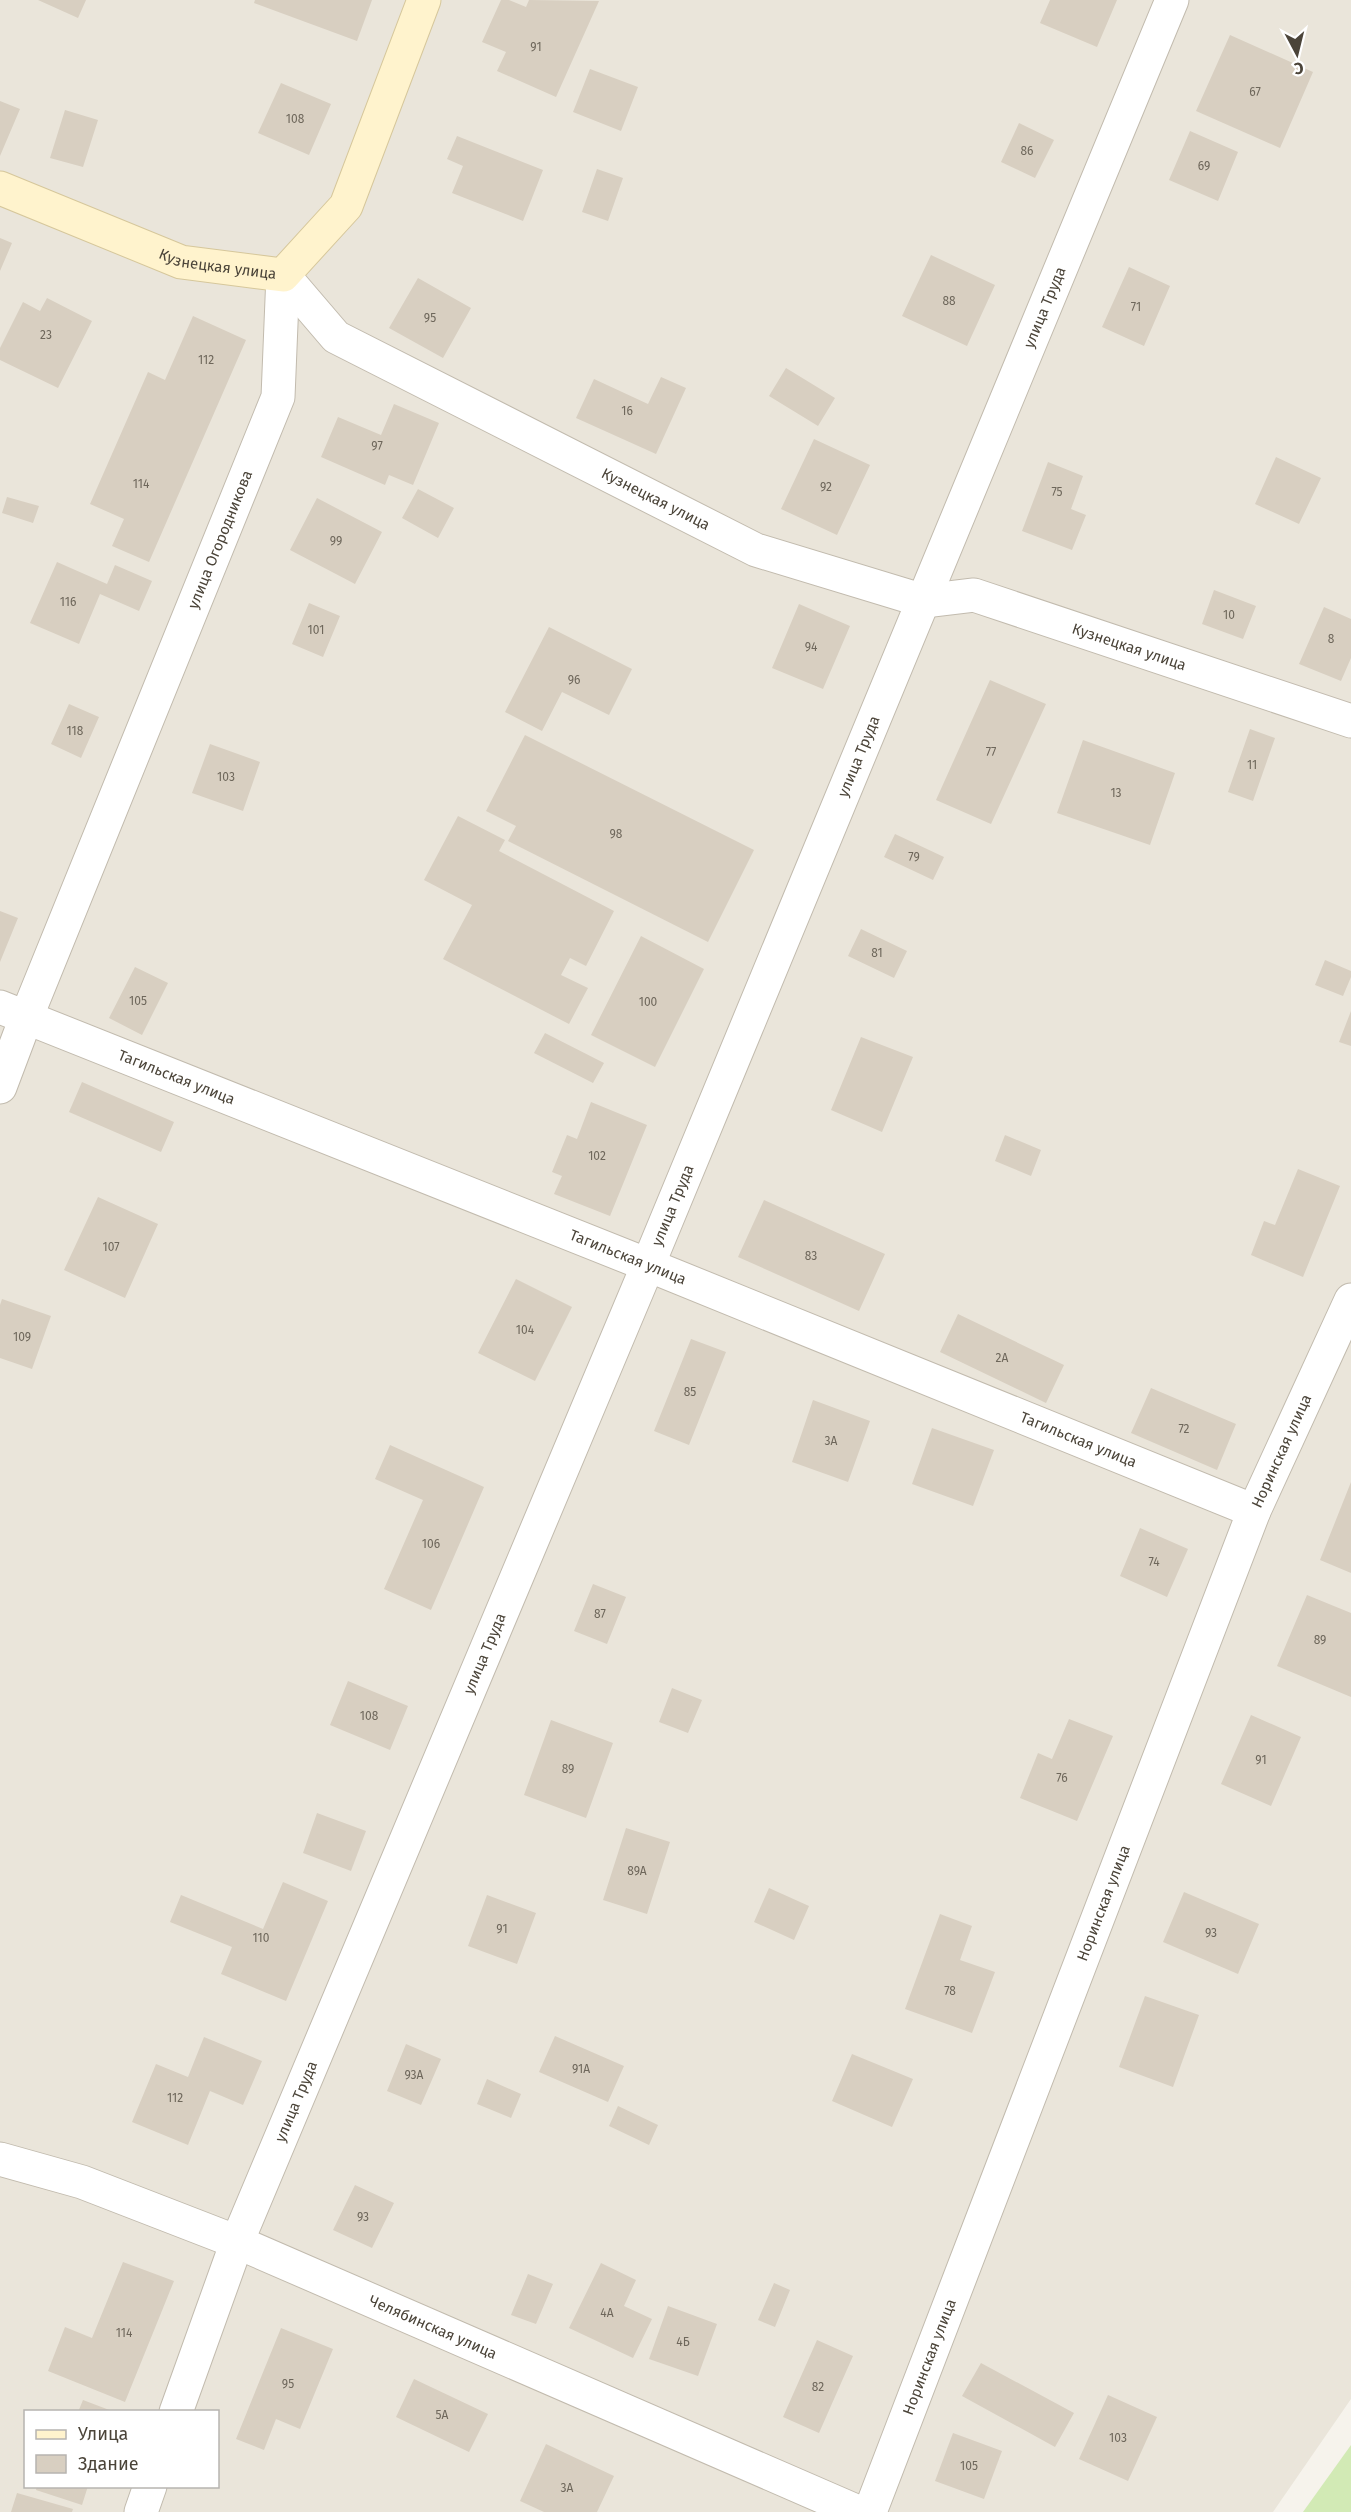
<svg xmlns="http://www.w3.org/2000/svg" width="1351" height="2512" font-family="'Fira Sans',sans-serif">
<rect width="100%" height="100%" fill="#f6f3ec"/>
<path fill="#eae5da" fill-rule="evenodd" d="M0 0H1351V2399L1273 2512H0ZM26 2412H218V2486H26Z"/>
<path fill="#d2eab5" d="M1351 2445V2512H1303Z"/>
<path fill="#d8cfc1" d="M38 0H86L78 18Z
M255 0H372L357 41 254 3Z
M501 0H509L526 7 529 0 599 1 556 97 497 71 506 52 482 42Z
M1050 0H1117L1097 47 1040 23Z
M1230 35 1313 72 1280 148 1196 111Z
M590 69 638 87 621 131 573 112Z
M281 83 331 104 309 155 258 133Z
M0 101 20 109 0 156Z
M65 110 98 120 83 167 50 158Z
M1019 123 1054 140 1035 178 1001 162Z
M1190 131 1238 152 1218 201 1169 180Z
M457 136 543 170 523 221 452 193 463 166 447 159Z
M597 169 623 178 608 221 582 212Z
M0 238 12 243 0 271Z
M931 255 995 285 967 346 902 316Z
M1129 267 1170 286 1144 346 1102 327Z
M418 278 471 308 443 358 389 328Z
M47 298 92 321 58 388 0 360V348L23 302 40 311Z
M193 316 246 340 149 562 112 546 124 519 90 504 148 372 165 380Z
M786 368 835 398 818 426 769 396Z
M661 377 686 388 656 454 576 418 594 379 648 404Z
M394 404 439 423 413 485 389 475 385 485 321 457 338 417 381 435Z
M814 439 870 465 837 535 781 509Z
M1276 457 1321 478 1299 524 1255 504Z
M1048 462 1083 476 1071 509 1086 515 1072 550 1022 531Z
M418 489 454 508 438 538 402 518Z
M7 497 39 506 33 523 2 513Z
M317 498 382 532 355 584 290 550Z
M57 562 107 584 115 565 152 581 139 611 100 594 79 644 30 623Z
M1214 590 1256 606 1243 639 1202 624Z
M309 603 340 616 323 657 292 644Z
M799 604 850 626 823 689 772 668Z
M1324 607 1351 619V658L1341 681 1299 664Z
M549 627 632 669 609 715 562 692 542 731 505 712Z
M990 680 1046 704 991 824 936 800Z
M69 704 99 717 81 758 51 744Z
M1250 729 1275 738 1253 801 1228 792Z
M525 735 754 850 708 942 508 841 516 826 486 811Z
M1083 740 1175 773 1150 845 1057 813Z
M210 744 260 762 243 811 192 793Z
M458 816 505 840 499 851 614 911 586 966 570 958 561 975 588 988 569 1024 443 959 472 905 424 880Z
M895 834 944 857 933 880 884 857Z
M0 911 18 918 0 962Z
M861 929 907 951 894 978 848 956Z
M641 936 704 969 655 1067 591 1035Z
M1325 960 1351 971V977L1343 996 1315 985Z
M135 967 168 983 142 1035 109 1018Z
M1351 1011V1046L1339 1042Z
M545 1033 604 1063 593 1083 534 1053Z
M861 1037 913 1057 882 1132 831 1110Z
M82 1082 174 1122 161 1152 69 1112Z
M591 1102 647 1125 610 1216 554 1194 562 1176 552 1172 567 1135 577 1139Z
M1005 1135 1041 1150 1031 1176 995 1161Z
M1298 1169 1340 1186 1303 1277 1251 1255 1264 1221 1275 1225Z
M98 1197 158 1224 125 1298 64 1270Z
M764 1200 885 1254 859 1311 738 1257Z
M516 1279 572 1307 535 1381 478 1353Z
M2 1299 51 1316 32 1369 0 1358V1305Z
M958 1314 1064 1365 1046 1403 940 1352Z
M691 1339 726 1352 689 1445 654 1431Z
M1151 1388 1236 1424 1217 1470 1131 1433Z
M813 1400 870 1421 848 1482 792 1462Z
M932 1428 994 1450 973 1506 912 1484Z
M390 1445 484 1487 431 1610 384 1589 423 1500 375 1479Z
M1351 1482V1573L1320 1560Z
M1140 1528 1188 1549 1167 1597 1120 1576Z
M593 1584 626 1597 607 1644 574 1631Z
M1307 1595 1351 1613V1697L1277 1666Z
M348 1681 408 1706 390 1750 330 1725Z
M672 1688 702 1700 688 1733 659 1722Z
M1251 1715 1301 1737 1271 1806 1221 1784Z
M1069 1719 1113 1736 1077 1821 1020 1798 1038 1753 1052 1759Z
M551 1720 613 1743 586 1818 524 1795Z
M317 1813 366 1831 351 1871 303 1853Z
M626 1828 670 1842 647 1914 603 1900Z
M283 1882 328 1901 286 2001 221 1974 232 1947 170 1922 181 1895 263 1929Z
M769 1888 809 1906 794 1940 754 1922Z
M1184 1892 1259 1924 1238 1974 1163 1942Z
M487 1895 536 1913 517 1964 468 1946Z
M940 1914 972 1926 960 1960 995 1972 972 2033 905 2009Z
M1145 1996 1199 2015 1173 2087 1119 2067Z
M555 2036 624 2066 608 2102 539 2072Z
M204 2037 262 2061 243 2105 210 2091 188 2145 132 2122 156 2064 188 2077Z
M406 2044 441 2059 421 2105 387 2091Z
M852 2054 913 2079 892 2127 832 2101Z
M487 2079 521 2094 511 2118 477 2104Z
M618 2106 658 2125 649 2145 609 2126Z
M355 2185 394 2203 372 2248 333 2230Z
M123 2262 174 2281 125 2402 48 2371 65 2327 92 2338Z
M601 2263 636 2280 624 2306 652 2319 633 2358 569 2328Z
M528 2274 553 2284 536 2324 511 2315Z
M774 2283 790 2290 775 2327 758 2320Z
M668 2306 717 2324 698 2376 649 2359Z
M281 2328 333 2349 300 2429 276 2419 264 2450 236 2439Z
M817 2340 853 2356 819 2433 783 2417Z
M981 2363 1074 2413 1055 2447 962 2396Z
M414 2379 488 2414 469 2452 396 2417Z
M1108 2395 1157 2417 1128 2481 1079 2459Z
M83 2400 112 2411V2412H78Z
M953 2433 1002 2451 984 2499 935 2481Z
M546 2444 614 2476 597 2512H544L520 2501Z
M37 2486H88L82 2505 36 2490Z
M17 2493 73 2509 72 2512H11Z"/>
<g fill="none" stroke-linecap="round" stroke-linejoin="round">
<g stroke="#c2bbae" stroke-width="35">
<g id="street">
<path id="s1" d="M283 275 336 337 756 550 924 601 974 595 1351 721"/>
<path id="s2" d="M0 1007 648 1265 1254 1511"/>
<path id="s3" d="M0 1087 26 1018 278 397 283 275"/>
<path id="s4" d="M0 2159 82 2182 237 2242 858 2512"/>
<path id="s5" d="M176 2412 237 2242 648 1265 1172 0"/>
<path d="M141 2512 150 2486"/>
<path id="s6" d="M870 2512 1254 1511 1351 1300"/>
</g>
</g>
<g stroke="#d6c79b" stroke-width="35">
<g id="secondary">
<path id="s7" d="M0 188 181 262 283 275 346 206 424 0"/>
</g>
</g>
<use href="#street" stroke="#fff" stroke-width="33"/>
<use href="#secondary" stroke="#fff3cd" stroke-width="33"/>
</g>
<g text-anchor="middle" dominant-baseline="central" stroke-width="4.5" stroke-linejoin="round" paint-order="stroke">
<g font-size="12" fill="#6e675b">
<text x="536" y="47">91</text>
<text x="1255" y="92">67</text>
<text x="295" y="119">108</text>
<text x="1027" y="151">86</text>
<text x="1204" y="166">69</text>
<text x="949" y="301">88</text>
<text x="1136" y="307">71</text>
<text x="430" y="318">95</text>
<text x="46" y="335">23</text>
<text x="206" y="360">112</text>
<text x="627" y="411">16</text>
<text x="377" y="446">97</text>
<text x="141" y="484">114</text>
<text x="826" y="487">92</text>
<text x="1057" y="492">75</text>
<text x="336" y="541">99</text>
<text x="68" y="602">116</text>
<text x="1229" y="615">10</text>
<text x="316" y="630">101</text>
<text x="1331" y="639">8</text>
<text x="811" y="647">94</text>
<text x="574" y="680">96</text>
<text x="75" y="731">118</text>
<text x="991" y="752">77</text>
<text x="1252" y="765">11</text>
<text x="226" y="777">103</text>
<text x="1116" y="793">13</text>
<text x="616" y="834">98</text>
<text x="914" y="857">79</text>
<text x="877" y="953">81</text>
<text x="138" y="1001">105</text>
<text x="648" y="1002">100</text>
<text x="597" y="1156">102</text>
<text x="111" y="1247">107</text>
<text x="811" y="1256">83</text>
<text x="525" y="1330">104</text>
<text x="22" y="1337">109</text>
<text x="1002" y="1358">2А</text>
<text x="690" y="1392">85</text>
<text x="1184" y="1429">72</text>
<text x="831" y="1441">3А</text>
<text x="431" y="1544">106</text>
<text x="1154" y="1562">74</text>
<text x="600" y="1614">87</text>
<text x="1320" y="1640">89</text>
<text x="369" y="1716">108</text>
<text x="1261" y="1760">91</text>
<text x="568" y="1769">89</text>
<text x="1062" y="1778">76</text>
<text x="637" y="1871">89А</text>
<text x="502" y="1929">91</text>
<text x="1211" y="1933">93</text>
<text x="261" y="1938">110</text>
<text x="950" y="1991">78</text>
<text x="581" y="2069">91А</text>
<text x="414" y="2075">93А</text>
<text x="175" y="2098">112</text>
<text x="363" y="2217">93</text>
<text x="607" y="2313">4А</text>
<text x="124" y="2333">114</text>
<text x="683" y="2342">4Б</text>
<text x="288" y="2384">95</text>
<text x="818" y="2387">82</text>
<text x="442" y="2415">5А</text>
<text x="1118" y="2438">103</text>
<text x="969" y="2466">105</text>
<text x="567" y="2488">3А</text>
</g>
<g font-size="15" fill="#4b4439" stroke="#fff">
<text stroke="none"><textPath href="#s7" startOffset="232">Кузнецкая улица</textPath></text>
<text stroke="none"><textPath href="#s5" startOffset="2277">улица Труда</textPath></text>
<text stroke="none"><textPath href="#s1" startOffset="440">Кузнецкая улица</textPath></text>
<text stroke="none"><textPath href="#s3" startOffset="590">улица Огородникова</textPath></text>
<text stroke="none"><textPath href="#s1" startOffset="942">Кузнецкая улица</textPath></text>
<text stroke="none"><textPath href="#s5" startOffset="1791">улица Труда</textPath></text>
<text stroke="none"><textPath href="#s2" startOffset="190">Тагильская улица</textPath></text>
<text stroke="none"><textPath href="#s5" startOffset="1305">улица Труда</textPath></text>
<text stroke="none"><textPath href="#s2" startOffset="676">Тагильская улица</textPath></text>
<text stroke="none"><textPath href="#s2" startOffset="1162">Тагильская улица</textPath></text>
<text stroke="none"><textPath href="#s6" startOffset="1138">Норинская улица</textPath></text>
<text stroke="none"><textPath href="#s5" startOffset="819">улица Труда</textPath></text>
<text stroke="none"><textPath href="#s6" startOffset="652">Норинская улица</textPath></text>
<text stroke="none"><textPath href="#s5" startOffset="333">улица Труда</textPath></text>
<text stroke="none"><textPath href="#s4" startOffset="465">Челябинская улица</textPath></text>
<text stroke="none"><textPath href="#s6" startOffset="166">Норинская улица</textPath></text>
</g>
</g>
<rect x="24" y="2410" width="195" height="78" fill="#ffffff" stroke="#b7b4b0" stroke-width="1.5"/>
<rect x="36" y="2430" width="30" height="9" fill="#fff3cd" stroke="#b7b4b0" stroke-width="1.5"/>
<text x="78" y="2440" font-size="18" fill="#4b4439">Улица</text>
<rect x="36" y="2455" width="30" height="18" fill="#d8cfc1" stroke="#b7b4b0" stroke-width="1.5"/>
<text x="78" y="2470" font-size="18" fill="#4b4439">Здание</text>
<g transform="translate(1297 54) rotate(173)" stroke="#ffffff" stroke-width="4.5" paint-order="stroke">
<path d="M0-4.5L10 22L0 15L-10 22Z" fill="#4b4439"/>
<text y="-9" font-size="16" font-weight="bold" text-anchor="middle" fill="#4b4439">С</text>
</g>
</svg>
